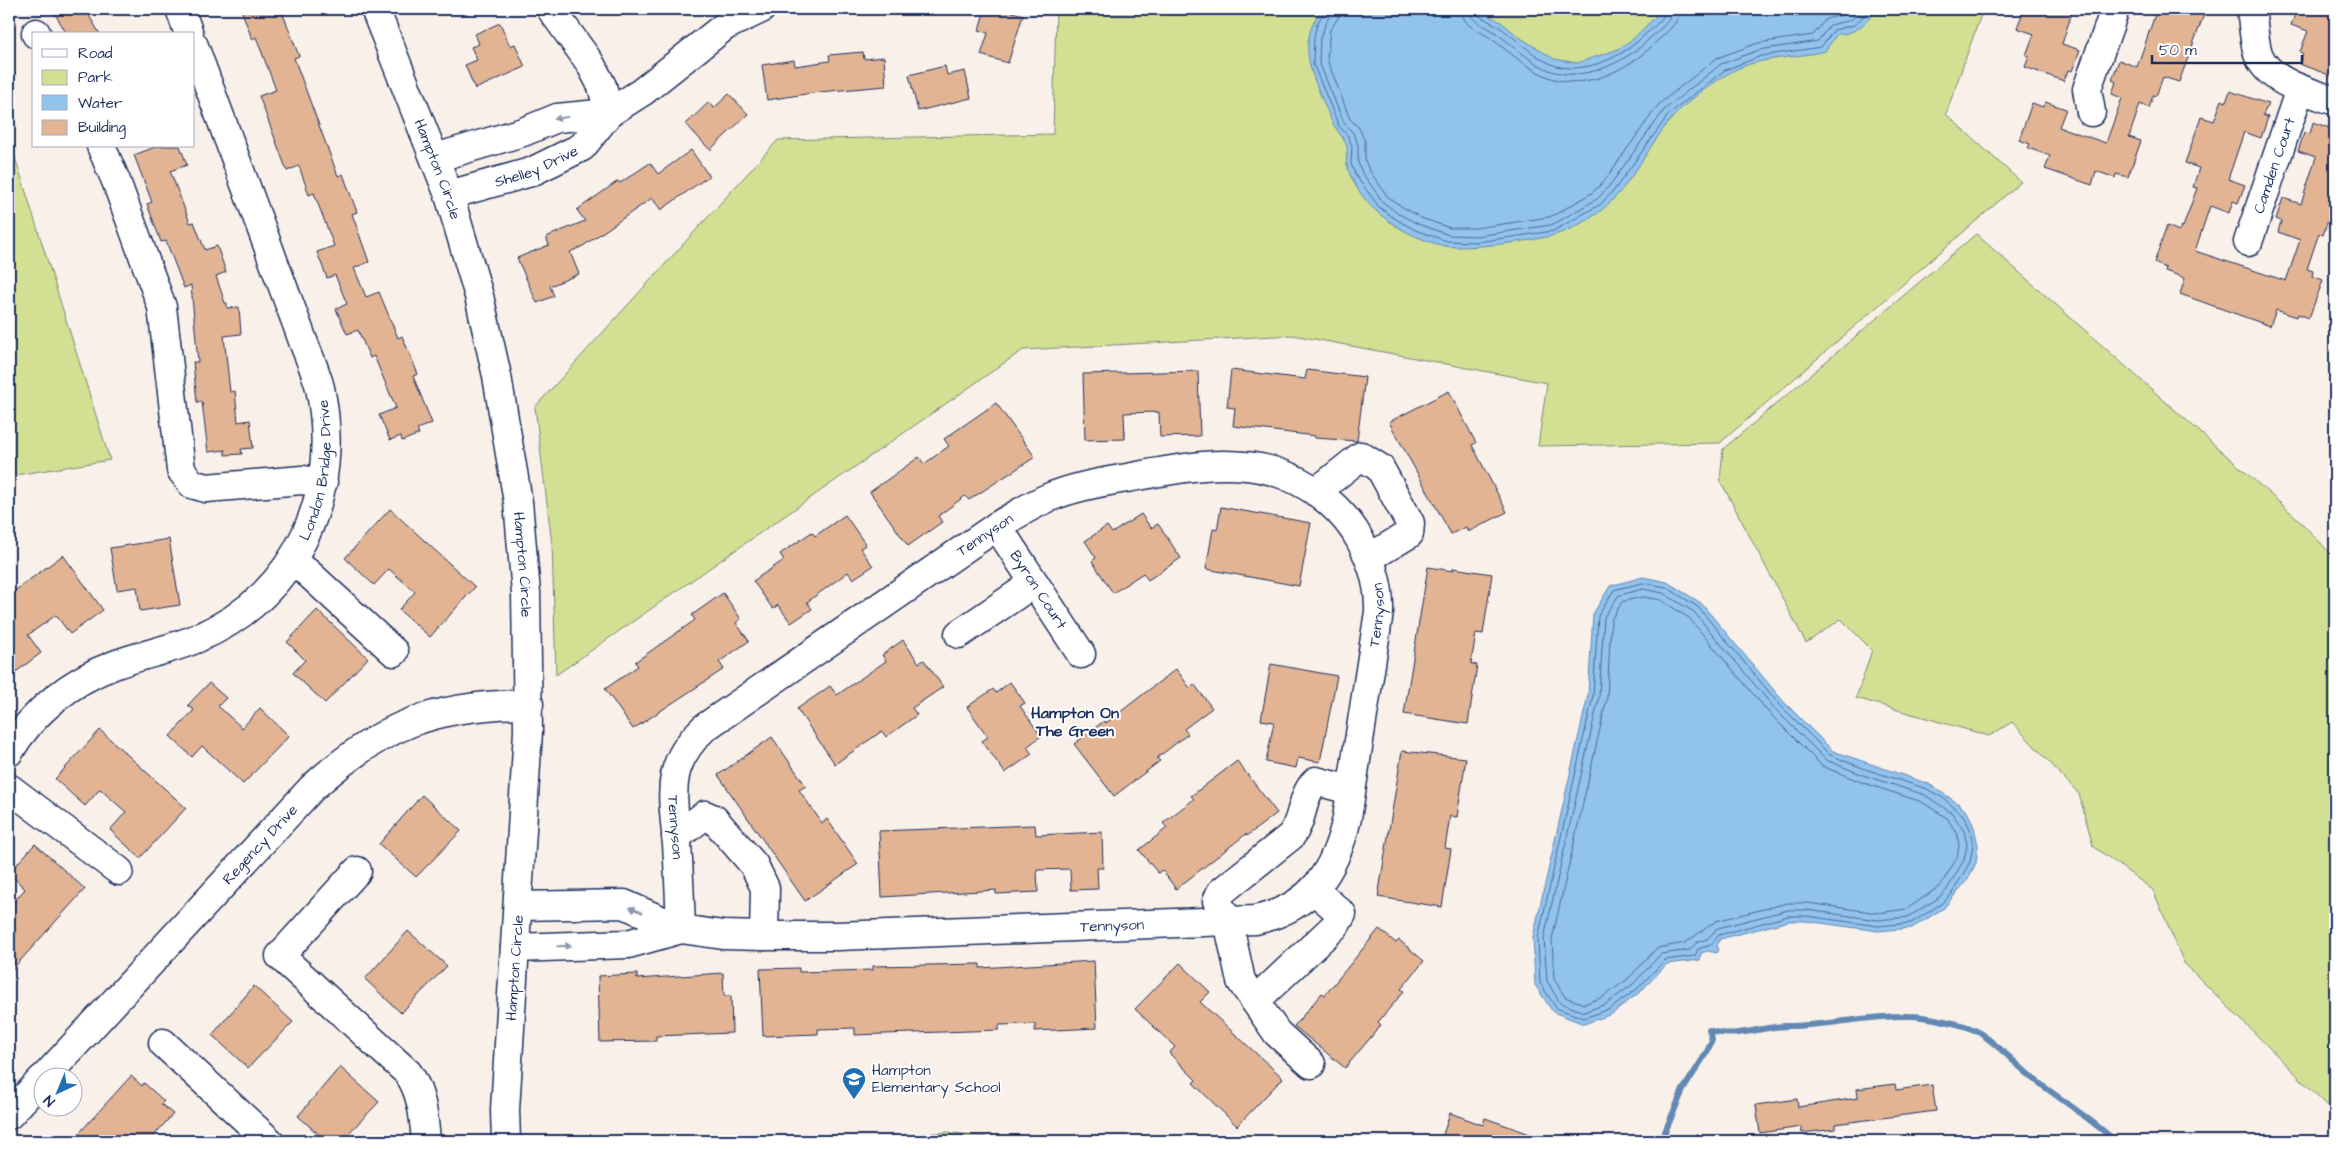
<svg xmlns="http://www.w3.org/2000/svg" width="2344" height="1150" font-family="'Architects Daughter',sans-serif">
<rect width="100%" height="100%" fill="#f9f0e9"/>
<filter id="ink" filterUnits="userSpaceOnUse"><feTurbulence type="fractalNoise" baseFrequency=".02" numOctaves="2"/><feDisplacementMap in="SourceGraphic" scale="10" xChannelSelector="R" yChannelSelector="G"/><feConvolveMatrix kernelMatrix="1 2 1 2 8 2 1 2 1" color-interpolation-filters="sRGB"/></filter>
<g filter="url(#ink)">
<path fill="#d3e093" stroke="#778878" d="M1056 9H1983L1946 114 2021 182 1720 443 1538 446 1547 383 1293 335 1023 350 556 675 552 544 535 407 778 140 1053 134Z
M14 154 110 460 9 476V157Z
M1976 234 2297 518 2335 558V1113L2184 963 2153 890 2093 846 2079 794 2012 722 1989 736 1856 698 1872 650 1841 619 1806 643 1720 480 1723 449Z
M947 1132 985 1137 992 1141H888L902 1136Z"/>
<path fill="#91c3ed" stroke="#6288b4" d="M1322 9H1476L1501 22 1519 37 1554 59 1577 63 1616 50 1633 39 1663 9H1878C1866 22 1856 35 1837 34L1825 51C1793 59 1755 56 1726 75 1701 91 1675 110 1659 135 1642 159 1627 189 1604 208 1592 218 1570 231 1554 235 1535 241 1464 250 1445 246 1421 241 1393 227 1375 210 1363 199 1351 181 1347 166 1345 159 1348 153 1347 147 1345 138 1334 128 1330 118 1315 79 1293 47 1322 9Z
M1643 577 1667 582 1701 603 1784 702 1833 751 1929 784 1959 804 1968 813 1974 827 1978 845 1976 863 1968 879 1944 908 1912 928 1878 931 1806 921H1789L1720 939 1717 945 1719 950 1717 953 1708 951 1701 953 1700 960 1667 964 1640 992 1612 1014 1584 1024 1553 1012 1535 985 1533 937 1588 695 1593 614 1610 586Z"/>
<g fill="none" stroke-linecap="round" stroke-linejoin="round">
<path stroke="#4a6a97" stroke-width="1" d="M1326 9 1317 24 1314 37 1313 64 1339 126 1348 136 1352 146 1351 164 1356 176 1379 207 1394 218 1415 230 1447 241 1477 242 1553 231 1562 226 1601 204 1615 189 1669 114 1725 70 1761 56 1821 47 1834 30 1854 25 1872 9
M1332 9 1320 38 1319 62 1344 123 1353 133 1358 144V162L1362 173 1383 202 1397 213 1418 224 1449 235 1477 236 1551 225 1559 221 1597 199 1610 185 1665 109 1721 64 1759 50 1818 41 1830 25 1851 20 1863 9
M1340 9 1338 18 1330 30 1327 59 1350 119 1359 128 1365 141V160L1369 170 1388 197 1401 206 1421 218 1450 228H1476L1549 217 1556 214 1592 193 1605 180 1659 104 1717 58 1758 43 1813 35 1826 19 1842 15 1852 9
M1462 9C1462 28 1480 30 1492 39 1509 52 1526 67 1546 76 1582 93 1628 70 1654 44 1664 34 1680 24 1680 9
M1469 9C1470 23 1486 25 1496 33 1513 45 1530 62 1549 70 1582 83 1624 63 1647 41 1656 32 1672 22 1673 9
M1475 9 1478 15C1484 19 1491 22 1498 26 1516 38 1531 55 1551 64 1579 76 1619 59 1639 40 1647 32 1665 20 1667 9
M1643 583 1666 587 1698 607 1780 705 1830 755 1865 769 1927 789 1943 798 1964 816 1970 829 1973 845 1970 862 1951 895 1941 904 1911 923 1878 926 1806 916H1788L1719 935 1711 945 1698 949 1695 956 1665 960 1637 989 1610 1009 1584 1018 1556 1008 1540 983 1538 938 1593 696 1598 616 1614 590Z
M1643 589 1663 593 1694 612 1775 709 1826 760 1863 775 1925 795 1952 813 1964 831 1967 845 1964 860 1946 891 1937 899 1908 917 1878 920 1807 910H1788L1718 928 1707 939 1696 943 1690 950 1661 954 1633 984 1606 1004 1584 1012 1560 1003 1547 981 1544 938 1599 697 1604 617 1618 596Z
M1643 597 1661 600 1689 618 1770 714 1822 766 1861 782 1922 802 1947 818 1957 834 1959 845 1957 858 1940 886 1907 909 1878 913 1808 903H1788L1716 921 1685 943 1657 948 1628 979 1603 997 1584 1004 1565 997 1554 979 1552 939 1607 698 1611 620 1622 602Z"/>
<path stroke="#6288b4" stroke-width="6" d="M1709 1030C1733 1040 1762 1026 1788 1026 1828 1026 1868 1015 1909 1016 1924 1016 1966 1024 1978 1032 1998 1044 2015 1064 2034 1079 2061 1100 2090 1118 2115 1141
M1661 1141 1683 1090 1707 1052 1712 1040 1709 1030"/>
</g>
<path fill="#e3b493" stroke="#1b2f5e" d="M52 9H85L100 34H67Z
M241 9H281L299 56 294 58 317 120 338 176 343 174 357 212 352 214 369 262 354 268 366 297 379 292 398 338 402 336 418 374 413 376 432 423 417 429 419 434 402 441 401 436 390 440 379 415 396 408 374 356 370 358 358 330 347 334 336 309 347 304 335 275 327 278 317 252 334 246 314 193 309 195 299 166 287 171 259 96 276 90 256 37 252 39Z
M985 9H1002L1023 15 1008 63 981 55 988 33 979 30Z
M2024 9H2073L2062 44 2080 50 2072 71 2068 70 2064 81 2025 67 2029 56 2026 55 2034 34 2017 28Z
M2157 9H2206L2179 82 2163 77 2156 96 2153 95 2149 108 2140 104 2129 137 2141 141 2128 177 2116 174 2115 178 2096 171 2092 185 2045 169 2050 156 2028 148 2030 144 2019 140 2032 103 2043 107 2045 102 2066 109 2059 127 2106 143 2122 98 2112 94 2116 82 2112 80 2119 60 2137 67Z
M2297 9H2335V77L2299 64 2303 54 2300 52 2308 31 2291 25Z
M500 23 510 46 515 44 525 67 475 89 465 65 477 60 471 47 479 44 475 34Z
M863 52 864 59 884 57 886 86 819 92 767 100 762 65 794 60 795 66 830 61 829 55Z
M945 66 947 75 965 71 971 98 918 111 909 75Z
M2230 91 2268 104 2263 115 2268 117 2261 138 2244 132 2228 179 2245 185 2238 203 2233 201 2229 213 2210 206 2195 251 2286 281 2300 240 2278 232 2281 221 2276 219 2283 198 2301 204 2316 157 2298 151 2304 133 2310 134 2313 122 2335 130V215L2330 214 2323 235 2319 233 2307 269 2313 271 2312 276 2323 280 2309 318 2298 314 2297 317 2276 310 2270 326 2180 294 2185 278 2165 271 2166 268 2154 263 2167 226 2179 231 2181 226 2183 227 2197 188 2193 187 2199 168 2185 163 2201 117 2214 121 2222 100 2226 102Z
M729 94 748 114 710 150 686 124 709 102 714 108Z
M158 146H180L187 165 170 171 190 223 194 222 205 250 217 246 226 272 216 276 225 303H227V308L239 307 241 334 224 336 230 392 235 391 238 422 250 420 253 448 241 449 242 454 225 455V450L208 452 202 402H197L193 362H198L191 285 184 288 166 241 161 242 147 204 152 202 134 155Z
M691 150 709 176 661 210 652 198 583 246 570 252 579 274 550 286 554 296 537 303 517 258 549 245 546 237 585 221 577 210 618 181 620 183 650 163 658 174Z
M1231 370 1305 379 1307 370 1365 377 1357 441 1315 438V436L1233 426 1235 408 1227 407Z
M1198 371 1200 436 1160 437 1159 412 1124 413 1125 439 1085 440 1083 374Z
M1449 391 1476 443 1472 445 1507 512 1468 532 1466 527 1451 534 1389 422Z
M996 403 1035 457 969 500 965 496 938 516 942 522 908 546 870 492 919 457 924 464 949 446 944 439Z
M1221 507 1311 523 1299 586 1206 569 1213 529 1217 530Z
M390 509 475 587 430 637 399 610 415 592 389 569 374 585 345 558Z
M1141 514 1151 528 1158 524 1181 558 1148 580 1143 573 1113 593 1092 561 1096 558 1085 541 1107 526 1112 533Z
M845 515 866 545 860 548 873 566 853 579 848 572 807 602 812 609 791 623 778 605 773 609 753 581 784 560 780 554 812 532 815 536Z
M169 539 180 605 140 611 137 587 117 590 110 548Z
M63 555 103 610 70 634 56 615 28 635 41 653 9 677V595Z
M1428 567 1453 571V568L1492 574 1483 634 1476 633 1471 664 1477 665 1468 724 1404 714Z
M723 593 741 619 736 623 749 641 719 662 724 669 633 729 605 689 638 666 635 662 695 620 692 615Z
M317 610 368 658 325 703 293 673 305 660 287 642Z
M903 640 919 663 924 660 943 687 912 708 917 715 886 737 882 731 835 764 797 709 830 686 837 695 886 661 882 655Z
M1271 664 1337 676 1320 762 1298 758 1296 768 1266 762 1274 722 1261 720Z
M1176 669 1190 688 1194 684 1212 708 1184 729 1188 734 1157 758 1160 761 1114 796 1074 744 1104 721 1106 723Z
M1010 682 1025 703 1020 706 1041 736 1027 747 1032 754 1005 773 982 741 988 737 967 707 993 689 996 693Z
M209 683 226 698 218 706 242 728 260 708 289 736 243 784 202 746 192 757 170 736 194 710 188 705Z
M100 730 186 808 140 858 110 830 126 812 100 789 85 806 55 779Z
M772 737 806 786 799 790 822 823 827 819 858 864 805 901 718 775Z
M1402 751 1466 758 1457 817 1450 816 1445 848 1451 849 1442 907 1378 897Z
M1237 761 1277 813 1247 836 1246 834 1176 889 1162 870 1158 873 1139 850 1167 828 1163 823 1194 799 1191 796Z
M422 795 461 831 416 877 379 844Z
M1035 825 1036 835 1102 832 1103 868H1097L1098 889 1071 890 1070 869 1037 870 1038 892 996 894V890L882 897 879 831Z
M35 844 85 889 9 973V907L25 889 9 873Z
M1379 929 1396 943 1399 940 1424 961 1401 989 1404 991 1378 1022 1381 1025 1345 1068 1294 1026 1322 993 1325 995Z
M408 931 447 966 401 1013 365 979Z
M1094 961 1097 1028 1035 1031V1024L999 1025V1030L855 1035V1028L818 1029V1034L763 1036 760 969 799 968V972L873 970V966L980 964V968Z
M1180 963 1210 992 1200 1002 1283 1078 1237 1126 1193 1083 1196 1080 1169 1053 1175 1047 1135 1009Z
M723 973 724 996H731L732 1033 656 1036V1041L600 1042 598 976 637 974V979Z
M254 986 293 1022 248 1068 212 1035Z
M340 1067 379 1102 341 1141H326L298 1116Z
M131 1076 142 1086 144 1083 164 1101 161 1104 173 1114 149 1141H72Z
M1895 1084 1896 1090 1932 1085 1936 1111 1835 1124V1129L1802 1133 1801 1127 1760 1133 1756 1105 1797 1099 1798 1107 1858 1098 1857 1089Z
M1450 1113 1483 1125 1485 1118 1544 1139V1141H1441Z"/>
<g fill="none" stroke-linecap="round" stroke-linejoin="round">
<g stroke="#1b2f5e" stroke-width="31">
<g id="minor">
<path d="M180 9 189 34"/>
<path id="s1" d="M375 9 449 195 479 296 497 376 518 502 526 593 528 731 505 1110 506 1141"/>
<path d="M551 9 590 63 602 86 609 113"/>
<path d="M2251 9C2253 23 2254 40 2258 54 2269 83 2310 92 2335 101"/>
<path d="M36 33V34"/>
<path d="M2091 112 2087 89 2115 9"/>
<path d="M101 146 116 181 162 307 181 470 192 484 206 488 302 480 323 482"/>
<path d="M435 158 523 132 557 118 609 113"/>
<path id="s2" d="M449 195 531 172 582 147 609 113 642 92 725 26 761 9"/>
<path id="s3" d="M2248 242 2300 89"/>
<path d="M1316 492 1361 456 1380 468 1410 523 1409 534 1369 558"/>
<path id="s4" d="M997 526 1081 654"/>
<path d="M291 562 307 572 394 652"/>
<path d="M959 634 1034 583"/>
<path id="s5" d="M9 752C32 712 71 681 114 665 142 654 172 650 200 637 299 594 342 491 320 388 316 372 309 357 303 341 292 310 280 280 269 249 244 181 219 114 194 46"/>
<path d="M9 788 119 871"/>
<path d="M676 837 705 815 714 819 754 865 765 888 764 936"/>
<path d="M357 871 280 956 408 1073C422 1092 424 1118 426 1141"/>
<path id="s6" d="M519 906 624 904 681 929 723 935 764 936H837L1255 920C1311 908 1335 872 1347 818L1379 612C1380 583 1370 555 1354 530 1335 502 1306 481 1273 471 1225 458 1174 469 1127 478 1101 482 1074 487 1050 497 1031 505 1014 516 997 526L704 728C664 766 673 795 677 844 679 873 680 901 681 929"/>
<path d="M515 948 628 944 681 929"/>
<path d="M1255 1001 1335 926 1342 914 1314 890"/>
<path d="M163 1043 269 1141"/>
<path d="M1311 1064 1277 1033 1241 981 1228 921 1217 901 1221 892 1291 836C1304 819 1301 795 1316 781L1350 790"/>
<path id="s7" d="M44 1078 312 788C381 725 435 704 529 704"/>
<path d="M9 1115 42 1079"/>
</g>
</g>
<use href="#minor" stroke="#fff" stroke-width="28"/>
</g>
<defs><path id="oneway-solid" d="M-6-.8H1V-3.2L6.5 0L1 3.2V.8H-6Z" transform="scale(1.25)"/></defs>
<g fill="#8d97ae">
<use href="#oneway-solid" transform="translate(561 118) rotate(170)"/>
<use href="#oneway-solid" transform="translate(636 910) rotate(-157)"/>
<use href="#oneway-solid" transform="translate(564 946) rotate(-2)"/>
</g>
</g>
<defs>
<g id="school-pin" transform="scale(1.25)"><path d="M0 17L-7.5 6A9.5 9.5 0 1 1 7.5 6Z" fill="#1f6fb2" stroke="#fff"/><path d="M0-5L7-2L0 1L-7-2ZM-4 1L0 2.5L4 1V4Q0 6-4 4Z" fill="#fff"/></g>
</defs>
<g fill-rule="evenodd">
<use href="#school-pin" x="854" y="1079"/>
</g>
<g text-anchor="middle" dominant-baseline="central" stroke-width="4" stroke-linejoin="round" paint-order="stroke">
<g font-size="15" fill="#1b2f5e" stroke="#fff">
<text stroke="none"><textPath href="#s2" startOffset="92">Shelley Drive</textPath></text>
<text stroke="none"><textPath href="#s3" startOffset="81">Camden Court</textPath></text>
<text stroke="none"><textPath href="#s1" startOffset="172">Hampton Circle</textPath></text>
<text stroke="none"><textPath href="#s5" startOffset="446">London Bridge Drive</textPath></text>
<text transform="translate(985 535) rotate(-34)">Tennyson</text>
<text stroke="none"><textPath href="#s1" startOffset="578">Hampton Circle</textPath></text>
<text stroke="none"><textPath href="#s4" startOffset="76">Byron Court</textPath></text>
<text stroke="none"><textPath href="#s6" startOffset="1094">Tennyson</textPath></text>
<text stroke="none"><textPath href="#s6" startOffset="2038">Tennyson</textPath></text>
<text stroke="none"><textPath href="#s7" startOffset="318">Regency Drive</textPath></text>
<text stroke="none"><textPath href="#s6" startOffset="599">Tennyson</textPath></text>
<text transform="translate(515 968) rotate(-86)">Hampton Circle</text>
</g>
<g font-size="15" fill="#1b2f5e" stroke="#fff" text-anchor="start">
<text x="872" y="1070">Hampton<tspan x="872" dy="17">Elementary School</tspan></text>
</g>
<g font-size="16" font-weight="bold" fill="#1b2f5e" stroke="#fff">
<text x="1075" y="713">Hampton On<tspan x="1075" dy="18">The Green</tspan></text>
</g>
</g>
<rect width="2344" height="1150" fill="none" stroke="#fff" stroke-width="30"/>
<rect x="15" y="15" width="2314" height="1120" fill="none" stroke="#1b2f5e" stroke-width="2" filter="url(#ink)"/>
<rect x="32" y="32" width="162" height="115" fill="#ffffff" stroke="#a4acbf"/>
<rect x="42" y="49" width="25" height="8" fill="#ffffff" stroke="#a4acbf"/>
<text x="78" y="58" font-size="15" fill="#1b2f5e">Road</text>
<rect x="42" y="70" width="25" height="15" fill="#d3e093" stroke="#a4acbf"/>
<text x="78" y="82" font-size="15" fill="#1b2f5e">Park</text>
<rect x="42" y="95" width="25" height="15" fill="#91c3ed" stroke="#a4acbf"/>
<text x="78" y="108" font-size="15" fill="#1b2f5e">Water</text>
<rect x="42" y="120" width="25" height="15" fill="#e3b493" stroke="#a4acbf"/>
<text x="78" y="132" font-size="15" fill="#1b2f5e">Building</text>
<g transform="translate(58 1092) rotate(224)"><circle r="24" fill="#ffffff" stroke="#a4acbf"/>
<path d="M0-4L9 19L0 12L-9 19Z" fill="#1f6fb2"/>
<text y="-8" font-size="14" font-weight="bold" text-anchor="middle" fill="#1b2f5e">N</text>
</g>
<path d="M2152 55v8h150v-8" fill="none" stroke="#1b2f5e" stroke-width="2.5"/>
<text x="2159" y="55" font-size="15" fill="#1b2f5e" stroke="#ffffff" stroke-width="4" paint-order="stroke">50 m</text>
</svg>
